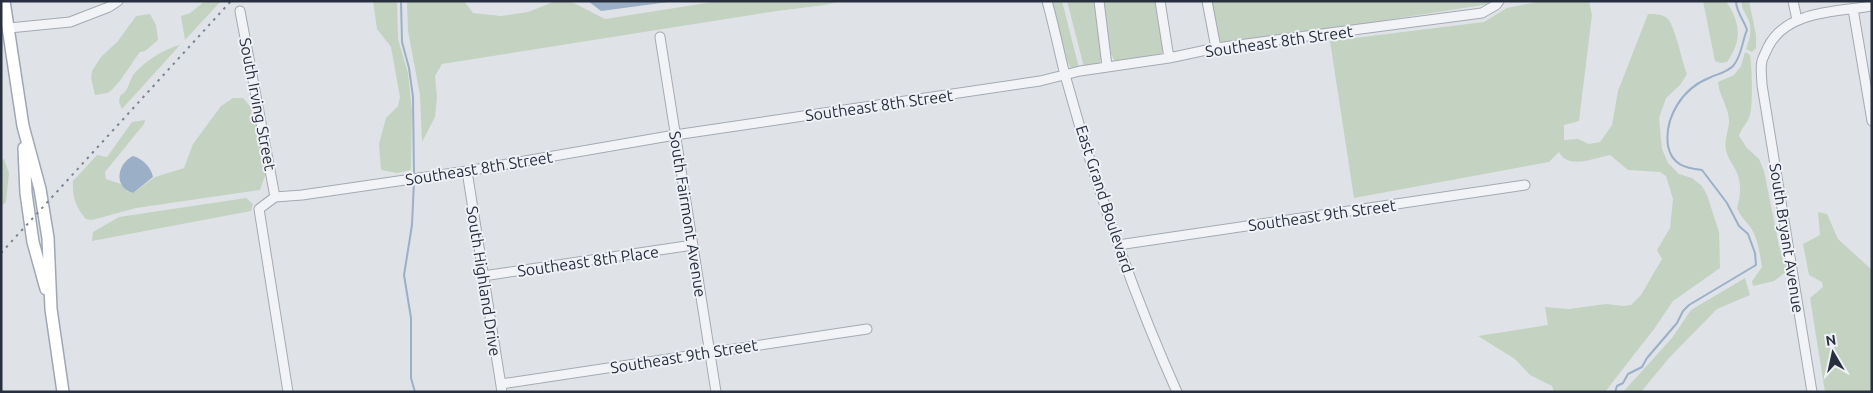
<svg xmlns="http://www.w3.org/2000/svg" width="1873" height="393" font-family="Ubuntu,sans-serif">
<rect width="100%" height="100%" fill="#dfe3e8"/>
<path fill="#c4d2c1" d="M205 1H221L185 40 181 16 190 13Z
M373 1H397L398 39 408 73 412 110 411 170 397 173 381 170 379 144 386 118 398 106 400 97 391 47 377 29Z
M407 1H464L473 13 501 16 528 12 553 2 570 1 605 19 719 1H841L825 5 777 11 442 64 435 76 437 97 435 117 422 142 420 95 408 31Z
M1051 1H1062L1079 68 1072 69 1068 63Z
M1067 1H1096L1102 59 1098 65 1084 67Z
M1104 1H1156L1164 50 1161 54 1120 61 1114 60 1111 54Z
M1212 1H1509L1218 46Z
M1541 1H1589L1592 15 1579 121 1564 125V140L1578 139 1589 144 1600 142 1612 125 1618 91 1648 14C1655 14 1662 14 1667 18 1675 25 1682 62 1687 74L1680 85 1666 98 1659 118 1662 149 1668 163 1679 174 1692 178 1702 186 1707 195 1719 232 1720 268 1673 301 1654 329 1605 392H1554L1552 386 1530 375 1515 359 1478 336 1548 325 1545 307 1569 309 1606 304 1623 306 1631 305 1641 295 1662 259 1657 250 1670 228 1673 199 1666 176 1660 172 1628 170 1610 155C1594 158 1568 170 1559 152L1549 162 1354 198 1330 41 1484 22 1507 8Z
M1703 1H1726C1740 22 1743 40 1727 62L1721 63 1715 61Z
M1741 1H1749L1756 35V48L1752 52 1746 49C1750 38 1753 28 1747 17 1744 11 1742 8 1741 1Z
M150 14 156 25 158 40 145 51 140 52C132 62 117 89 107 93 103 94 99 94 95 95L91 78 92 71 101 57 118 41 136 16Z
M180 45 122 109 119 102 120 96C128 91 128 85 132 77 140 64 165 48 180 45Z
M1745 52 1750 55C1752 66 1753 105 1750 115 1748 123 1741 128 1739 136L1747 148 1759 159 1764 171 1779 246 1787 271 1774 281 1753 286 1752 281 1762 267C1760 255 1758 239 1751 228 1746 221 1740 216 1737 208 1741 195 1742 180 1734 167 1731 162 1727 156 1726 150 1724 141 1728 132 1729 123 1730 109 1719 96 1718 82L1734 75 1741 66Z
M233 98H243L253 110 265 164 266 173 260 190 136 208 92 220 86 219C76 208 72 197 73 181L97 155 107 157 132 122 145 120 144 124 105 172 106 179 121 184 127 191 133 193 155 177 184 168 193 144 221 106Z
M4 159 9 173 6 202 1 206V160Z
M246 198 253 204 251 211 92 241 93 232 119 217Z
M1818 212 1827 214 1838 239 1872 270V392H1825L1810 298 1823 287 1822 282 1809 275 1803 244 1820 235Z
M1745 278 1750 295 1717 309 1669 358 1641 392H1623L1672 338 1691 310Z"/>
<path fill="#9bafc7" d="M588 1H676L601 11Z
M133 156C143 159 151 167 153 177L133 193C113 187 117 164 133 156Z"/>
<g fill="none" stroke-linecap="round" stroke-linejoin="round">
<path stroke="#9bafc7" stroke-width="2" d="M401 1 402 42 409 68 413 97 414 176
M414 181 412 225 404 275 411 318V378L415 392
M1615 392 1617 386 1623 383 1628 374 1642 367 1647 358 1677 323 1683 311 1689 305 1756 265 1755 253 1748 234 1739 226 1727 203 1702 170C1685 168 1672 165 1668 146 1664 117 1683 88 1709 78 1717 74 1726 73 1733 66 1742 56 1742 41 1747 30 1744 20 1736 12 1736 1"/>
<g stroke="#a4aab2" stroke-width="11">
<path id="minor" d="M1047 1C1054 26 1059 51 1065 75 1095 183 1131 290 1177 392
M1099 1 1107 66
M1160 1 1169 58
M1207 1 1216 48
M1793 1 1797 20
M1853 9 1872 121
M240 11 275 197
M9 28 70 22 109 7 118 1
M660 37 716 392
M467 171 502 392
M1118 245 1525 185
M483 276 693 245
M501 384 867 329
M288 392 259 209 275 197 302 195 467 171 675 135 1040 81 1080 71 1169 58 1216 48 1482 13 1496 5 1499 1
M1812 392 1762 85C1762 77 1760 68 1762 61 1763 57 1766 52 1768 47 1787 10 1837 12 1872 6"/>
</g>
<g stroke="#9fa7b4" stroke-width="14">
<path id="major" d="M4 1 23 126 40 189 48 238 51 309 63 392
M24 148 26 193 33 242 46 289"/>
</g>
<use href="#minor" stroke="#f2f3f7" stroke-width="9"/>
<use href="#major" stroke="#fff" stroke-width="11"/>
<path stroke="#798291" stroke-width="2" stroke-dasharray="2.5 5" stroke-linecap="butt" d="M1 253 231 1"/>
</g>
<g text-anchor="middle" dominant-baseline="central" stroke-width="4" stroke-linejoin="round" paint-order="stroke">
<g font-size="16" fill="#28303f" stroke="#eff1f6">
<text transform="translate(1279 41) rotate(-8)">Southeast 8th Street</text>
<text transform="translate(258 104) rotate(79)">South Irving Street</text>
<text transform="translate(879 105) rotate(-8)">Southeast 8th Street</text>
<text transform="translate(479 168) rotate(-9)">Southeast 8th Street</text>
<text transform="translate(1105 199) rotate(72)">East Grand Boulevard</text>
<text transform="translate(688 214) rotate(81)">South Fairmont Avenue</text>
<text transform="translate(1322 215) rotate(-8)">Southeast 9th Street</text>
<text transform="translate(1787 238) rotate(81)">South Bryant Avenue</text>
<text transform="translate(588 261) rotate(-8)">Southeast 8th Place</text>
<text transform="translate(484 281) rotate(81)">South Highland Drive</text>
<text transform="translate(684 356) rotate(-9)">Southeast 9th Street</text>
</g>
</g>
<rect width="1873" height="393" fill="none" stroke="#28303f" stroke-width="5"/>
<g transform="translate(1833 353) rotate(351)" stroke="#eff1f6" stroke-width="4" paint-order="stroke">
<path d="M0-4L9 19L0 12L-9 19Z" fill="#28303f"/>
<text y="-8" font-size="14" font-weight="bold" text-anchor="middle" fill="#28303f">N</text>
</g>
</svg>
